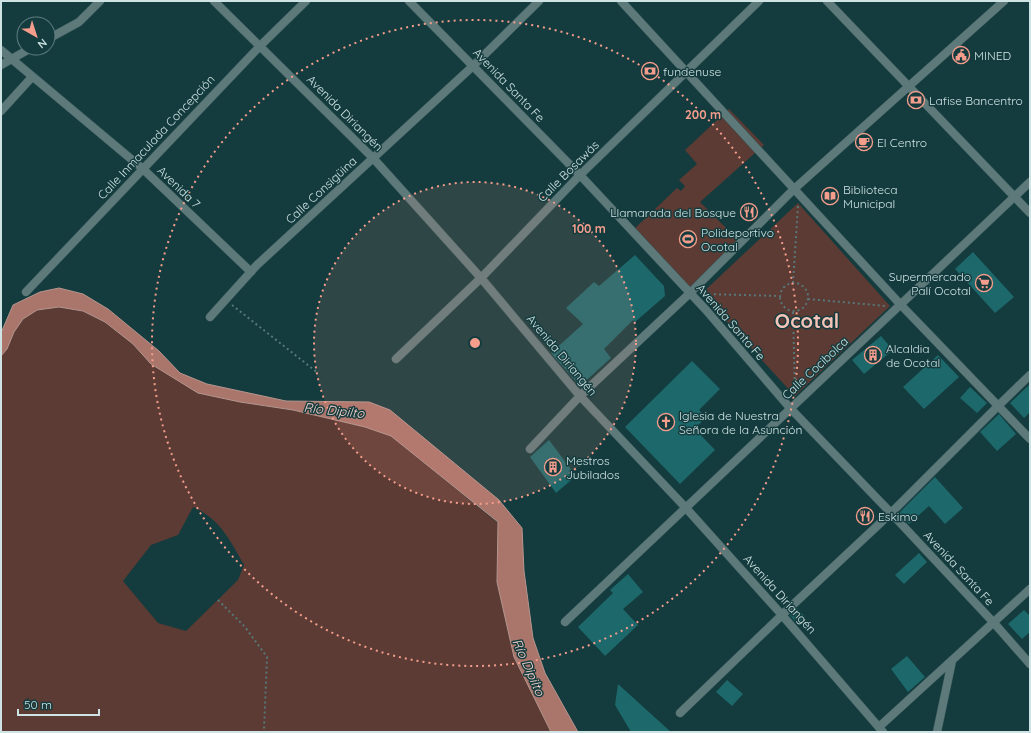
<svg xmlns="http://www.w3.org/2000/svg" width="1031" height="733" font-family="Quicksand,sans-serif">
<rect width="100%" height="100%" fill="#143b3d"/>
<path fill="#5c3b34" fill-rule="evenodd" d="M729 109 764 145 700 202 741 243 690 293 633 230 677 188 681 191 685 186 679 180 697 164 685 150Z
M798 203 890 306 795 396 701 294Z
M59 307 83 311 105 322 133 344 151 364 240 402 293 410 365 427 391 436 498 523 497 582 514 657 551 732H1V356C12 341 17 317 37 310 44 307 52 308 59 307ZM193 507C220 519 230 540 244 565L238 580 186 631 158 623 123 581 151 545 178 535Z"/>
<path fill="#aa756a" stroke="#b5968f" d="M59 288 83 294 108 309 159 351 180 373 207 384 286 401 369 402 390 410 499 500 522 528 524 571 533 638 545 673 578 732H551L514 657 497 582 498 522 391 436 365 427 293 410 240 402 198 393 151 364 133 344 105 322 83 311 59 307 37 310 23 319 14 332 7 349 1 356V333L13 305 40 292Z"/>
<path fill="#1d686b" d="M973 252 1014 297 995 313 955 269Z
M635 255 664 286 665 296 635 322 633 320 604 349 611 358 580 386 551 353 583 324 566 308 594 282 599 286Z
M881 336 893 350 864 374 852 360Z
M938 355 959 377 924 409 903 387Z
M692 361 720 389 699 410 706 417 695 429 715 450 680 484 625 427Z
M1030 384V412L1024 418 1010 403Z
M970 387 987 403 977 413 960 398Z
M999 414 1016 434 997 451 980 432Z
M549 440 576 476 556 493 530 457Z
M935 477 963 508 945 524 929 506 909 524 899 513Z
M919 553 927 562 904 584 895 575Z
M628 574 643 592 623 609 638 625 605 656 578 627 613 593 610 590Z
M797 608 805 617 797 624 790 615Z
M1024 610 1030 616V632L1022 639 1008 624Z
M907 656 925 677 908 692 891 669Z
M727 680 743 694 732 706 716 692Z
M618 684 671 732H631L615 705Z"/>
<g fill="none" stroke-linecap="round" stroke-linejoin="round">
<g stroke="#36595b" stroke-width="9">
<path id="minor" d="M214 1 373 158 481 278 580 396 686 508 782 615 883 732
M409 1 580 175 706 310 790 408 891 513 994 623 1030 664
M48 39 79 22 100 1
M1 50 143 169 251 272
M1 65 31 48
M1 111 32 77
M26 292 260 46 306 1
M210 317 257 265 473 66 539 1
M396 359 481 278 580 175 759 1
M530 449 580 396 690 293 793 190 1004 1
M565 622 1030 182
M680 713 782 615 891 513 998 406 1030 375
M879 727 1030 589
M937 732 952 661"/>
</g>
<g stroke="#36595b" stroke-width="9">
<path id="tertiary" d="M621 1 900 304 1030 439
M827 1 1030 213"/>
</g>
<path stroke="#577779" stroke-width="2" stroke-dasharray="2 3" stroke-linecap="butt" d="M780 297a14 14 0 1 1 28 0a14 14 0 1 1-28 0Z
M793 283 798 206
M704 294 779 296
M808 299 886 306
M232 305 318 373
M793 312 795 391
M218 600 245 627 267 657 264 730 266 732"/>
<use href="#minor" stroke="#5e797a" stroke-width="8"/>
<use href="#tertiary" stroke="#5e797a" stroke-width="8"/>
</g>
<circle cx="475" cy="343" r="161" fill="#f49d8c" fill-opacity=".12"/>
<g fill="none" stroke="#f49d8c" stroke-width="2" stroke-dasharray="2 4">
<circle cx="475" cy="343" r="161"/>
<circle cx="475" cy="343" r="323"/>
</g>
<defs>
<g id="civic-ring" transform="scale(0.9)"><circle r="9.5" fill="#143b3d" stroke="#f49d8c" stroke-width="1.5"/><path d="M-.6-6.5H3V-4.5H.6V-3L4-1V1h2V6H-6V1h2V-1L-.6-3ZM-1.2 2.5V6h2.4V2.5Z" fill="#f49d8c"/></g>
<g id="bank-ring" transform="scale(0.9)"><circle r="9.5" fill="#143b3d" stroke="#f49d8c" stroke-width="1.5"/><path d="M-6-4H6V4H-6ZM0-2.3a2.3 2.3 0 1 0 0 4.6a2.3 2.3 0 1 0 0-4.6Z" fill="#f49d8c"/></g>
<g id="cafe-ring" transform="scale(0.9)"><circle r="9.5" fill="#143b3d" stroke="#f49d8c" stroke-width="1.5"/><path d="M-5.5-4.5H6V0H3Q3 3.5 0 3.5H-2.5Q-5.5 3.5-5.5 0ZM3-3.2v2h1.7v-2ZM-6 4.5H4V6H-6Z" fill="#f49d8c"/></g>
<g id="library-ring" transform="scale(0.9)"><circle r="9.5" fill="#143b3d" stroke="#f49d8c" stroke-width="1.5"/><path d="M-6-4Q-3-5.5-.7-3.5V5Q-3 3-6 4ZM6-4Q3-5.5 .7-3.5V5Q3 3 6 4Z" fill="#f49d8c"/></g>
<g id="restaurant-ring" transform="scale(0.9)"><circle r="9.5" fill="#143b3d" stroke="#f49d8c" stroke-width="1.5"/><path d="M-5-6h1v4h1v-4h1v4h1v-4h1v5L-1.5 .5V6h-2V.5L-5-1ZM5-6V6H3V1.5H1.5Q1.5-4 5-6Z" fill="#f49d8c"/></g>
<g id="stadium-ring" transform="scale(0.9)"><circle r="9.5" fill="#143b3d" stroke="#f49d8c" stroke-width="1.5"/><path d="M0-5a6.5 5 0 1 0 0 10a6.5 5 0 1 0 0-10ZM-3.5-1.8h7v3.6h-7Z" fill="#f49d8c"/></g>
<g id="supermarket-ring" transform="scale(0.9)"><circle r="9.5" fill="#143b3d" stroke="#f49d8c" stroke-width="1.5"/><path d="M-6-5.5h2.5l.6 2H6L4.5 2H-2.5L-4.4-4H-6ZM-1.5 3.2a1.3 1.3 0 1 0 .1 0ZM3 3.2a1.3 1.3 0 1 0 .1 0Z" fill="#f49d8c"/></g>
<g id="building-ring" transform="scale(0.9)"><circle r="9.5" fill="#143b3d" stroke="#f49d8c" stroke-width="1.5"/><path d="M-4-6H4V6H1V3H-1V6H-4ZM-2.5-4.3h1.7v1.8h-1.7ZM.8-4.3h1.7v1.8H.8ZM-2.5-1h1.7V.8h-1.7ZM.8-1h1.7V.8H.8Z" fill="#f49d8c"/></g>
<g id="church-ring" transform="scale(0.9)"><circle r="9.5" fill="#143b3d" stroke="#f49d8c" stroke-width="1.5"/><path d="M-1.2-6h2.4v3.5h3.3v2.4h-3.3V6h-2.4V-.1h-3.3v-2.4h3.3Z" fill="#f49d8c"/></g>
</defs>
<g fill-rule="evenodd">
<use href="#civic-ring" x="961" y="55"/>
<use href="#bank-ring" x="650" y="71"/>
<use href="#bank-ring" x="916" y="100"/>
<use href="#cafe-ring" x="864" y="142"/>
<use href="#library-ring" x="830" y="196"/>
<use href="#restaurant-ring" x="749" y="212"/>
<use href="#stadium-ring" x="688" y="239"/>
<use href="#supermarket-ring" x="984" y="283"/>
<use href="#building-ring" x="873" y="355"/>
<use href="#church-ring" x="666" y="422"/>
<use href="#building-ring" x="553" y="467"/>
<use href="#restaurant-ring" x="865" y="516"/>
</g>
<g text-anchor="middle" dominant-baseline="central" stroke-width="3" stroke-linejoin="round" paint-order="stroke">
<g font-size="12" fill="#cfe3e4" stroke="#143b3d" text-anchor="start">
<text x="974" y="55">MINED</text>
<text x="663" y="71">fundenuse</text>
<text x="929" y="100">Lafise Bancentro</text>
<text x="877" y="142">El Centro</text>
<text x="843" y="189">Biblioteca<tspan x="843" dy="14">Municipal</tspan></text>
<text x="736" y="212" text-anchor="end">Llamarada del Bosque</text>
<text x="701" y="232">Polideportivo<tspan x="701" dy="14">Ocotal</tspan></text>
<text x="971" y="276" text-anchor="end">Supermercado<tspan x="971" dy="14">Palí Ocotal</tspan></text>
<text x="886" y="348">Alcaldia<tspan x="886" dy="14">de Ocotal</tspan></text>
<text x="679" y="415">Iglesia de Nuestra<tspan x="679" dy="14">Señora de la Asunción</tspan></text>
<text x="566" y="460">Mestros<tspan x="566" dy="14">Jubilados</tspan></text>
<text x="878" y="516">Eskimo</text>
</g>
<g font-size="12" fill="#cfe3e4" stroke="#143b3d">
<text transform="translate(509 85) rotate(46)">Avenida Santa Fe</text>
<text transform="translate(345 113) rotate(45)">Avenida Diriangén</text>
<text transform="translate(156 137) rotate(-47)">Calle Inmaculada Concepción</text>
<text transform="translate(568 171) rotate(-45)">Calle Bosawás</text>
<text transform="translate(179 187) rotate(44)">Avenida 7</text>
<text transform="translate(321 190) rotate(-43)">Calle Consigüina</text>
<text transform="translate(731 322) rotate(49)">Avenida Santa Fe</text>
<text transform="translate(562 355) rotate(50)">Avenida Diriangén</text>
<text transform="translate(815 368) rotate(-43)">Calle Cocibolca</text>
<text transform="translate(959 568) rotate(47)">Avenida Santa Fe</text>
<text transform="translate(780 594) rotate(48)">Avenida Diriangén</text>
</g>
<g font-size="13" font-style="italic" fill="#f7d4cd" stroke="#143b3d">
<text transform="translate(334 410) rotate(6)">Río Dipilto</text>
<text transform="translate(529 667) rotate(66)">Río Dipilto</text>
</g>
<g font-size="20" font-weight="bold" fill="#f5c3b8" stroke="#143b3d">
<text x="807" y="320">Ocotal</text>
</g>
</g>
<circle cx="475" cy="343" r="6" fill="#f49d8c" stroke="#143b3d" stroke-width="2"/>
<g font-size="12" text-anchor="middle" font-weight="bold" fill="#f49d8c" stroke="#143b3d" stroke-width="3" stroke-linejoin="round" paint-order="stroke">
<text x="703" y="119">200 m</text>
<text x="589" y="233">100 m</text>
</g>
<rect width="1031" height="733" fill="none" stroke="#cfe3e4" stroke-width="4"/>
<g transform="translate(36 36) rotate(141)"><circle r="19" fill="#143b3d" stroke="#5f7e80"/>
<path d="M0-3L7 15L0 10L-7 15Z" fill="#f49d8c"/>
<text y="-6" font-size="11" font-weight="bold" text-anchor="middle" fill="#cfe3e4">N</text>
</g>
<path d="M18 709v6h81v-6" fill="none" stroke="#cfe3e4" stroke-width="2"/>
<text x="24" y="709" font-size="12" fill="#cfe3e4" stroke="#143b3d" stroke-width="3" paint-order="stroke">50 m</text>
</svg>
